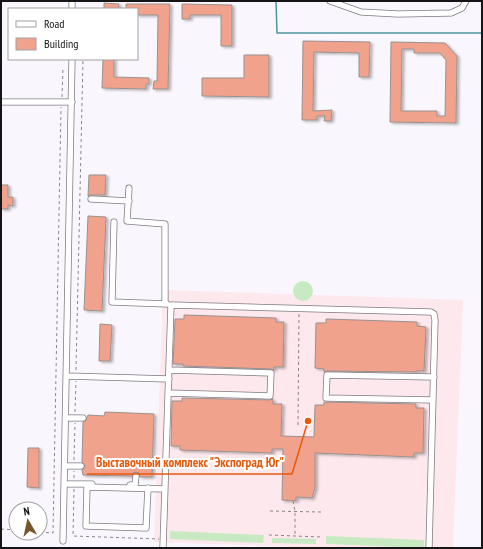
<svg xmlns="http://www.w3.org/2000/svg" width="483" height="549" font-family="'PT Sans Narrow',sans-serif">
<defs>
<filter id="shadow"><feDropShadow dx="2.5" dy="1.5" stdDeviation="1" flood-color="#0004"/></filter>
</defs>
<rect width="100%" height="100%" fill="#faf6fd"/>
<path fill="#fde8ed" d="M163 290 463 300 453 548H328L154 542Z"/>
<path fill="#c7eac2" d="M293 291a10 10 0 1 1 20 0a10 10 0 1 1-20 0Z
M170 531 264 535 263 543 170 539Z
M326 536 424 540V548L326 544Z
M272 538 316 539V544L272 543Z"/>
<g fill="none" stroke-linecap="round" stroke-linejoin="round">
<path stroke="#4e96a3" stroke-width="1.5" d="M276 1 277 33H482"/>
</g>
<path fill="#f1a28c" stroke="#9a918f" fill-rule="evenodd" filter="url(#shadow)" d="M104 3 119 4 118 9H104Z
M126 4H170L168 89H153L154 81H157L158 15H137V9H126Z
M182 4 232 5V46H221V15H190V19H182Z
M303 41 370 42 369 77H359V53L314 52 313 111 332 110 331 121H324L325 116H317V120H302Z
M391 42 445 43 457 56 456 123 390 122ZM402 49H414V53H440L446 60 445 116H437V111H401Z
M244 55H269V97L202 96V78H244Z
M103 59H114V77L149 78V84H146V89L102 88Z
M89 175H106L105 195H91L88 196Z
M1 185H8V197H13V206L8 205V209H1Z
M88 216 106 217 102 311 84 310Z
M184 315 276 318V322H284L283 367H274V370L271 369 183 366V364H173L175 319H184Z
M326 319 417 322V326L426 327 424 371H416V372L327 371 324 372V369L315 368 316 323H326Z
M100 324 112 325 110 361H99Z
M182 398 270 400 273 399V404H282L281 436 314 437 315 405H324V402L416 404V408H424L423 453H414V457L315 453V488L312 498 296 497V501L282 500 283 449H272V453L180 450V446H171L172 401H182Z
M105 412 154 414 152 477H140L139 473 136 472 133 473 132 476 83 475 82 470 85 466 82 462 83 422 86 420 88 415 104 416Z
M28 448H39V488L27 487Z"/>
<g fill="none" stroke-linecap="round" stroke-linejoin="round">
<g stroke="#7e7a81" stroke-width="7">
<path id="minor" d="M330 1 361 12 398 14 451 13 462 8 466 1
M72 9V1
M1 102H72
M129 188 127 221 165 224V304
M91 199 129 201
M114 222 112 302 167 304
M67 376 169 379
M168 393 270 396 271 373 169 370
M433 400 326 398 327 375 434 377
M66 418H83
M65 466H81
M65 484H92
M130 485H135L136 476
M148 488 146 528 86 526 87 487 165 489
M63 541 72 59
M163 547 171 305 431 312 434 314 435 320 429 548"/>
</g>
<path stroke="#89868b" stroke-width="1" stroke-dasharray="3 3" stroke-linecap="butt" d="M62 97 63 68
M76 370 83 59
M75 412 76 381
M298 425 299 314
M74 460 75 423
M74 478V471
M74 489 73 536 159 539
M293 501 295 511V536
M270 511 321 512
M1 529 16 530
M40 532 53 533 61 107
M269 535 321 537"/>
<use href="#minor" stroke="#fff" stroke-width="5.5"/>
</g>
<path fill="none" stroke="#e8590c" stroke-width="1.5" d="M308 421L292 474H87"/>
<circle fill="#e8590c" stroke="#fff" stroke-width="1.5" cx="308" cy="421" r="4"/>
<g font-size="13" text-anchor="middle" font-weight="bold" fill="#e8590c" stroke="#fff" stroke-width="4" stroke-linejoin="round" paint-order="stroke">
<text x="190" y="467">Выставочный комплекс "Экспоград Юг"</text>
</g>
<rect width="483" height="549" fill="none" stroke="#151416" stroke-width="4"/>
<rect x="8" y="8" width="130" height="52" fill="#ffffff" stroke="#a1a1a2"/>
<rect x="16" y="21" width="20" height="6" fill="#ffffff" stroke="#a1a1a2"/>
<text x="44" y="28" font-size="12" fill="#151416">Road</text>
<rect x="16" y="38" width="20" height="12" fill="#f1a28c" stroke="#a1a1a2"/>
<text x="44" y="48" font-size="12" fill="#151416">Building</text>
<g transform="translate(28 521) rotate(351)"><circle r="19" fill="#ffffff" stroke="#a1a1a2"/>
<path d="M0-3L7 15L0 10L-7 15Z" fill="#77562c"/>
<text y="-6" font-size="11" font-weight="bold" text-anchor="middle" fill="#151416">N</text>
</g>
</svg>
